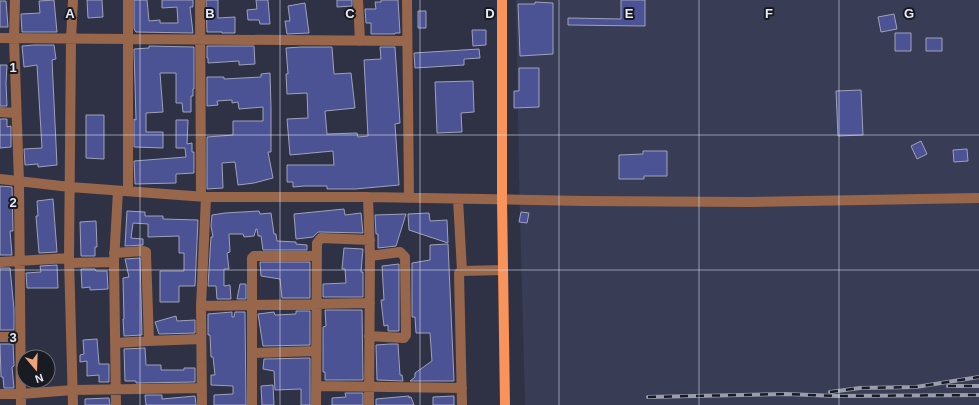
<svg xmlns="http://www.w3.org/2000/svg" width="979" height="405" font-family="Arial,sans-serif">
<rect width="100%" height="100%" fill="#2f3245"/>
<path fill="#383c54" d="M516 0H979V405H525L519 177Z"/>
<path fill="#4c5395" stroke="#9ea2b9" d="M54 0 57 32H22L21 14 40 13 39 1Z
M87 0H102L103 17 88 18Z
M134 0H147L149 21 160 20V23H178L177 7 162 8V0H193V7H190L193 33 136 32 134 29Z
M206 0H218V18L235 17V33H222V32H207Z
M256 0H268L270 24H260L259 20H248L247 10 257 9Z
M337 0H352V6L337 7Z
M381 0H398L400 33H395V34H371V23H366L365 9H376L375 2H381Z
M621 0H645V26L568 25V18L621 19Z
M0 1H6L8 27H0Z
M535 2 553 3V54L520 56 518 4H535Z
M305 3 309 33 287 34 285 21H290L288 6Z
M418 11H426V28H418Z
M894 14 897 29 881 32 878 17Z
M472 30H486V45L473 46Z
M895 33H911V51H895Z
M926 38H942V51H926Z
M34 45H54L56 59 52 60 57 165 38 167V164L25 165 24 149 42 148 37 65 24 67 22 46Z
M149 46 194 47V89H193V96H191V112H183L182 103H176V73H160L163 112 146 113V132H163V148L134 147V119L136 120 134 49 149 48Z
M207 46H254L255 64 239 65V61L208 63V58H207Z
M301 47H332L334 74 351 73 355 108 325 111 327 134 357 133 358 137 368 136 364 60 381 59 380 47H395L400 123 395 124 399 185 355 189H327V186H304L293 187V182H287V165H334L333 151 290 155 287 119 308 118 307 93 287 94 286 74H288L286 48Z
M479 49 480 58 464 59V65L415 68 414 53Z
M0 65H7L6 83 7 106H0Z
M519 68H539V107L514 108V91H519Z
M270 73 271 107V152H268L273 178 254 183 238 185 235 162 222 163 223 188 207 189V137L233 135V121H263V107L239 109 238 102 232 103V100L217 101 218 105 207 106V77H224V79L261 77V74Z
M473 81 474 112 461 113 462 132 437 133 435 82Z
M861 90 863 135 838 136 836 91Z
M86 115H104V159L86 158Z
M0 119H7V127L11 126V147L0 148Z
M176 120H188L187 144 192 143V152H194V173L176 174V183L135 184 134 161 186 157 185 148H176Z
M921 141 927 154 917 159 911 146Z
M967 149 968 161 954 162 953 150Z
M643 151H667V176H644V179H619V155L643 154Z
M0 186 12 187 13 231H10L12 255H0Z
M53 199 57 252 39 253 36 216H38L37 201Z
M344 209 345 215 361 213 363 233 321 232H318L313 237 296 239 294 214Z
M127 211 145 212V216H163V219L198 220 195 286H179V302H160V271H184V253H179V236L148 237V224L133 223 131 238 143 239V245L125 246Z
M259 211 260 214 271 213 274 234H276L277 241 296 242V244L307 245V250H263L261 236H258L257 229H256L254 236 244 237 243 234H229L230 252 227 253 229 269H224V286L230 285 231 299H217L216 286H208L211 237H213L211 226 212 215 225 213Z
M521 212 529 213 527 223 519 222Z
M429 213 430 221 447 220 448 243 409 230 408 214Z
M406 214 396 246 378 248V234H376L375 215Z
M96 221 97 247H95V256H81L80 222Z
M448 244 454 381H410L415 377V373L432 361 430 333H416L415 317H412V263L430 260V245Z
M344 248 363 249 361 272H363V297H323V284L346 283 345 269H342Z
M140 258 142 335 124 336 123 319H124L123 278 129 277 125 259Z
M260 262H310V298H282L280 279 261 276Z
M399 264V331H388V325L384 326 381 300H384L382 266Z
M57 265 58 288H27L26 273 41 272 40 266Z
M0 268H10L14 309V330H0Z
M81 269H95L96 271H107L108 289 90 290V287L82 288Z
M240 284H246V299H237Z
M325 310H362L363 380H325V372H323V327L326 326Z
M296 311H310V345L263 346 258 314 274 312 275 315 296 314Z
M232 312V317H234L235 312H245L246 405H214V395L233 394V386L211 385V375H215L213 357H211L210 335H208V314Z
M176 316 177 321 195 320V333L159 334 155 322Z
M97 339 99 364H109V382H99V375L87 376V361L80 362V355L84 354 83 340Z
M0 344H13L14 366 12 367 14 388H4L3 377H1Z
M390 344H398L400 375H402L403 381 377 380 376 345Z
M145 348 146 365H161V370H184V368H195V382L136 383V381H125L124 349Z
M310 358V405H301V389L275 390 274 371 263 369 264 359Z
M273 385 274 405H262L261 386Z
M345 393H363V405H332V398L346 397Z
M145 395H162V399L195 396 196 405H146Z
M409 396V398L411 397 414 405H376V399Z
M454 396V405H433V397Z
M109 398 110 405H85V399Z"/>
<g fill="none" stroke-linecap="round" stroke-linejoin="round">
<path stroke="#97664b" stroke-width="10" d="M15 0 14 39 19 182 21 405
M200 0 201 196
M358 0 360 41
M407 0 409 198
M0 38 407 41
M0 112 16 113
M0 179 70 187 206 197H368L585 201 749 202 979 198
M128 191V0
M368 197 370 256 369 405
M458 199 462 271
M114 253 143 251 146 252V254L149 341 201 339
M0 262 69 258
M70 263 114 262
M201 306 370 303
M369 336 404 338 406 335 405 257 400 252 370 256
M0 337H19
M115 343 149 341
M252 353 316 351
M316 386 462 388
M0 394H21L73 390 202 388
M73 405 69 258 71 39 73 0
M116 405 114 262 118 191
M202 405 201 306 206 197
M252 405V258L254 256H317
M316 405 317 243 321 238 370 240
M462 405 459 273 462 271 503 270"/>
<path stroke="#f8945a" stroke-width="10" d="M502 0V199L505 405"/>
<g stroke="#9a9dac" stroke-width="4">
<path id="rail" d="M948 386H979
M830 392 860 388 916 387 979 377
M648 397 785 394 837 396 979 395"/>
</g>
<use href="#rail" stroke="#191b23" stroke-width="2.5" stroke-dasharray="8" stroke-linecap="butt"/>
</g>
<path fill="none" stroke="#e8eaf7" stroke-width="1" stroke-opacity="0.55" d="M140 0V405M280 0V405M420 0V405M559 0V405M699 0V405M839 0V405M0 135H979M0 270H979"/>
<g font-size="13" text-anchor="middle" font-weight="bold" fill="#e8eaf7" stroke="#191b23" stroke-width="4" stroke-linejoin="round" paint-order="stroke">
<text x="70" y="18">A</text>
<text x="210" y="18">B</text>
<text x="350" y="18">C</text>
<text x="490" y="18">D</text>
<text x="629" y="18">E</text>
<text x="769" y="18">F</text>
<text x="909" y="18">G</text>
<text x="13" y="72">1</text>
<text x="13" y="207">2</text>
<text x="13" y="342">3</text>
</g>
<g transform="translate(36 369) rotate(161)"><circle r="19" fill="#191b23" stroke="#6c6e78"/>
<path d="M0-3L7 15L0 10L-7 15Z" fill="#f0a278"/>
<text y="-6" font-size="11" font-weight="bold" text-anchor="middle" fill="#e8eaf7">N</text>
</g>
</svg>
